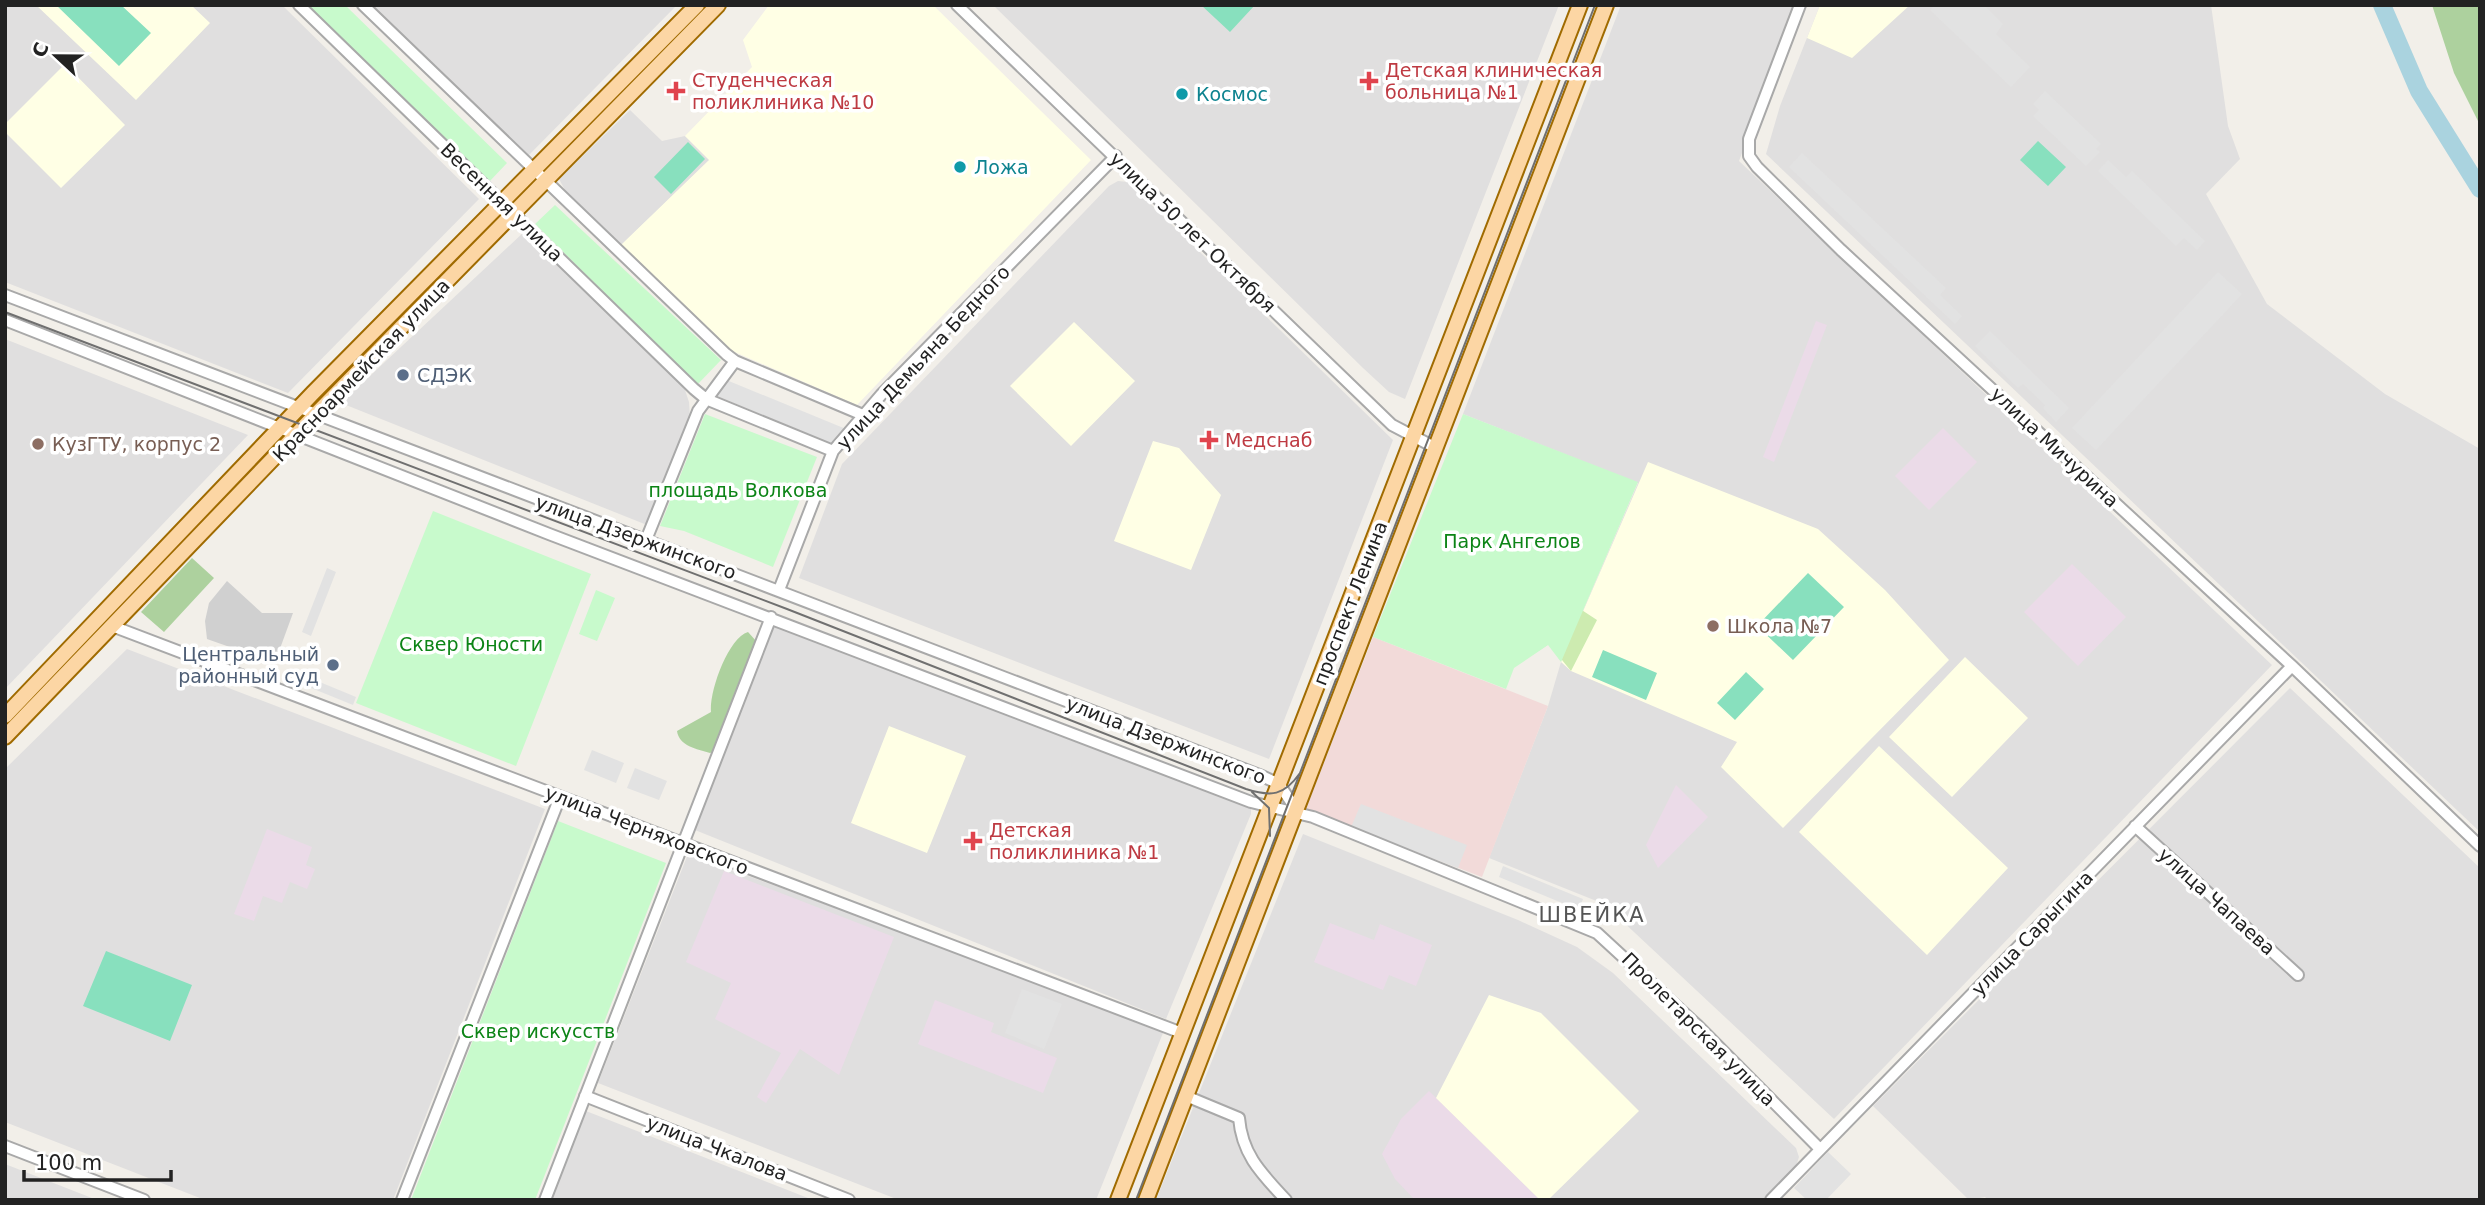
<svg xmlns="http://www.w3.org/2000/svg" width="2485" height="1205" font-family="'DejaVu Sans',sans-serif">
<rect width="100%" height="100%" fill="#f2efe9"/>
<path fill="#e0dfdf" d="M5 5H282L479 199 288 393 5 282Z
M370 5H677L527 157Z
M993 5H1559L1405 399 1389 392 1363 368Z
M1621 5H1797L1739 161 2272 665 1834 1119 1604 904 1489 858 1548 706 1561 662 1638 483 1463 414Z
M1820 5H2211L2228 126 2240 159 2206 194 2267 304 2385 394 2480 449V832L1766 154 1780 106Z
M630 110 662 141 685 136 710 160 621 245 566 192 559 179Z
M1118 181 1128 182 1393 440 1269 759 799 578 842 464 1109 186Z
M525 231 683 384 689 402 690 418 647 525 341 403Z
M5 339 248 435 5 689Z
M771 617 1251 802V814L1166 1019 690 828Z
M127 649 545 809 393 1200H205L5 1122V769Z
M2290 688 2480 868V1200H1988L1985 1197 1969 1200 1873 1106Z
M1303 834 1518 920 1577 947 1613 973 1796 1148 1799 1157 1796 1166 1762 1200H1156Z
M688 854 1165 1028 1096 1200H899L598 1083Z
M586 1111 813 1200H551Z
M5 1164 97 1200H5Z"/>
<path fill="#f2dad9" d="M1373 637 1548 706 1482 877 1306 809Z"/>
<path fill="#ebdbe8" d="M1816 321 1827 325 1774 462 1763 457Z
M1943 428 1977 462 1929 510 1895 476Z
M2072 564 2126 617 2078 666 2024 612Z
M1676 785 1708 817 1658 868 1646 845Z
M267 829 312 847 306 865 315 869 307 889 290 882 282 903 263 896 254 921 234 914Z
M724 871 894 937 839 1075 800 1049 766 1103 757 1097 781 1053 715 1019 731 983 686 962Z
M1330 923 1374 940 1380 924 1432 945 1416 986 1389 975 1383 990 1314 962Z
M935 1000 994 1023 991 1032 1057 1058 1043 1093 918 1044Z
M1429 1091 1540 1200H1415L1395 1179 1382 1154 1401 1119Z"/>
<path fill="#ffffe5" d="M36 5H191L210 23 136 100Z
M769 5H933L1091 160 857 405 730 350 621 245 709 160 685 136 752 67 743 40Z
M1820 5H1910L1852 58 1807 38Z
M65 64 125 125 61 188 5 132V124Z
M1074 322 1135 381 1071 446 1010 386Z
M1153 441 1179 448 1221 495 1191 570 1114 541Z
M1648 462 1818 529 1885 590 1949 660 1783 828 1721 767 1737 742 1571 671 1561 662Z
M1965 657 2028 718 1952 797 1889 737Z
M889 726 966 756 927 853 851 823Z
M1879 746 2008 868 1927 955 1799 832Z
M1489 995 1541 1013 1639 1111 1548 1200H1540L1436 1098Z"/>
<path fill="#d0d0d0" d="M227 581 262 613H293L278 654 267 660 207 639 205 621 209 603Z"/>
<path fill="#cdebb0" d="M1568 601 1597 620 1571 671 1549 644 1529 657Z"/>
<path fill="#add19e" d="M2432 5H2480V125L2454 73Z
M192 558 214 578 164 632 141 612Z
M748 632 757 642 713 752 710 753C697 749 679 746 677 731L711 712C709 692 728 638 748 632Z"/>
<path fill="#c8facc" d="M307 5H345L507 163 489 182Z
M555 205 721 360 697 385 535 224Z
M705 414 817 457 773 567 684 531 660 526Z
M1463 414 1638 482 1561 662 1548 645 1514 668 1506 689 1373 637Z
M433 511 591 574 516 766 356 703Z
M596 590 615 598 597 641 579 634Z
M558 821 666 863 535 1200H411Z"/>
<path fill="#88e0be" d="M56 5H121L151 33 119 66Z
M1201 5H1255L1230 32Z
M2038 141 2066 167 2048 186 2020 160Z
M688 142 705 159 671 194 654 177Z
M1808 573 1844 607 1793 660 1757 626Z
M1603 650 1657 673 1646 700 1592 677Z
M1746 672 1764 689 1735 720 1717 703Z
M106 951 192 985 170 1041 83 1006Z"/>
<path fill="#e2e2e2" d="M1935 5H1984L2003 24 1996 34 2030 67 2011 87 1930 10Z
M2045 91 2101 144 2096 149 2100 152 2086 166 2033 116 2039 110 2033 104Z
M1802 153 1946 288 1940 295 1962 316 1955 324 1789 167Z
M2108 160 2126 177 2132 171 2205 241 2197 250 2184 238 2176 246 2098 171Z
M2218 272 2242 294 2096 450 2072 428Z
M1990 331 2069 408 2056 422 2043 408 2045 405 2023 384 2018 388 1975 346Z
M724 379 846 429 833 444 717 396Z
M327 568 336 572 311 636 302 632Z
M298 673 356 697 353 705 294 681Z
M592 750 624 763 616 783 584 770Z
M635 768 667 781 659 800 627 788Z
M1361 804 1467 845 1458 868 1351 827Z
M1503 866 1583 899 1579 910 1499 877Z
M1022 989 1062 1004 1044 1049 1005 1033Z
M1828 1152 1851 1174 1826 1200H1807L1794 1188Z"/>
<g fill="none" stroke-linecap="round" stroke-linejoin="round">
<path stroke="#aad3df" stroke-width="18" d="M2382 5 2419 91 2480 189"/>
<g stroke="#a9a9a9" stroke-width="14">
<path id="minor" d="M299 5 694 389 706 399 833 451
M363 5 726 354 735 361 863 415
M957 5 1392 425 1436 448
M1800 5 1749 139V156L1757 167 1841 250 2292 666 2480 846
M5 295 1262 776 1279 784 1297 811
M5 320 549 534 1251 802 1313 817 1597 933 1698 1026 1820 1149
M646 540 698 411 735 361
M779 590 833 451 881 395 1116 156
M112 626 1182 1033
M2135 826 2298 975
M585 1096 849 1200
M1186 1096 1239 1118C1242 1155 1262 1174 1286 1200
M5 1146 144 1200
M402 1200 560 797
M545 1200 771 617
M1771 1200 2292 666"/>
</g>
<g stroke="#a06b00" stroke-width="18">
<path id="major" d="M5 716 313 393 697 5
M5 737 316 414 718 5
M1118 1200 1580 5
M1146 1200 1606 5"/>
</g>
<use href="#minor" stroke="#fff" stroke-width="10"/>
<use href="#major" stroke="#fcd6a4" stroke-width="14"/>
<path stroke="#707070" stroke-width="2" d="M5 312 787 609 1246 789C1271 797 1284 796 1300 773
M1252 792 1269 808 1270 836
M1136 1200 1595 5"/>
</g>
<g fill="#e0444e" stroke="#fff" stroke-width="2.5">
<path d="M1365.5 70.5h7v7h7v7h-7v7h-7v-7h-7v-7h7z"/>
<path d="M672.5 80.5h7v7h7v7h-7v7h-7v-7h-7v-7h7z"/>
<path d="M1205.5 429.5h7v7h7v7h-7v7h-7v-7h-7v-7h7z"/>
<path d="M969.5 830.5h7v7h7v7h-7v7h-7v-7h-7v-7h7z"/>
</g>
<g fill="#0f9aa8" stroke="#fff" stroke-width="2.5">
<circle cx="1182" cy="94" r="7"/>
<circle cx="960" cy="167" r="7"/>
</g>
<g fill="#5c6f8a" stroke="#fff" stroke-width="2.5">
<circle cx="403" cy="375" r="7"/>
<circle cx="333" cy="665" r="7"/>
</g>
<g fill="#8d6e63" stroke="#fff" stroke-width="2.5">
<circle cx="38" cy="444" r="7"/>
<circle cx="1713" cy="626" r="7"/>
</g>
<g text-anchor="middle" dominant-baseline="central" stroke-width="7" stroke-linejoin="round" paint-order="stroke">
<g font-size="19" fill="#be3a42" stroke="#fff" text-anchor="start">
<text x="1385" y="70">Детская клиническая<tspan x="1385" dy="22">больница №1</tspan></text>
<text x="692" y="80">Студенческая<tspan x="692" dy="22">поликлиника №10</tspan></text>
<text x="1225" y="440">Медснаб</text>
<text x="989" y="830">Детская<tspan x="989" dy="22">поликлиника №1</tspan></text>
</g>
<g font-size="19" fill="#0d838f" stroke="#fff" text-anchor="start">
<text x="1196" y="94">Космос</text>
<text x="974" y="167">Ложа</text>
</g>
<g font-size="19" fill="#222" stroke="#fff">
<text transform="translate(502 202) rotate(44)">Весенняя улица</text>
<text transform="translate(1193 232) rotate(44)">улица 50 лет Октября</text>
<text transform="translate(923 357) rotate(-47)">улица Демьяна Бедного</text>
<text transform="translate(361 370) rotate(-46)">Красноармейская улица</text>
<text transform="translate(2055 447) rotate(43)">улица Мичурина</text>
<text transform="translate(636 537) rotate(20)">улица Дзержинского</text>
<text transform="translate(1350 603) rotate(-69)">проспект Ленина</text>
<text transform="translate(1166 740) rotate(21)">улица Дзержинского</text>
<text transform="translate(647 830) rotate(21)">улица Черняховского</text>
<text transform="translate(2217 901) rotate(42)">улица Чапаева</text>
<text transform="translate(2032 933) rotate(-46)">улица Сарыгина</text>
<text transform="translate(1699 1029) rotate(45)">Пролетарская улица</text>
<text transform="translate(717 1148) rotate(21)">улица Чкалова</text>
</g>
<g font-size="19" fill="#4e5e75" stroke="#fff" text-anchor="start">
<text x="417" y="375">СДЭК</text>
<text x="319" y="654" text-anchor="end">Центральный<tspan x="319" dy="22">районный суд</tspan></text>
</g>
<g font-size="19" fill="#785e54" stroke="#fff" text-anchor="start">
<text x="52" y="444">КузГТУ, корпус 2</text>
<text x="1727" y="626">Школа №7</text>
</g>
<g font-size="19" fill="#0c8416" stroke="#fff">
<text x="738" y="490">площадь Волкова</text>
<text x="1512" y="541">Парк Ангелов</text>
<text x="471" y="644">Сквер Юности</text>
<text x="538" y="1031">Сквер искусств</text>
</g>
<g font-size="21" letter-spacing="2" fill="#555" stroke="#fff">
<text x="1592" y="915">ШВЕЙКА</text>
</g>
</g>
<rect width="2485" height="1205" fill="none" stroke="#222222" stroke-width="14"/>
<g transform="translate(56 56) rotate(292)" stroke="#ffffff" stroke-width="5" paint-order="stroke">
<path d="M0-5L12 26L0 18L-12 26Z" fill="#222222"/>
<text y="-10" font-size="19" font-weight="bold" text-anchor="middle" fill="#222222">С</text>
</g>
<path d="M24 1170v10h147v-10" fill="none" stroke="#222222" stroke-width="3.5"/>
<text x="35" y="1170" font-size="21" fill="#222222" stroke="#ffffff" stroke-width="5" paint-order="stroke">100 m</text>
</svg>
